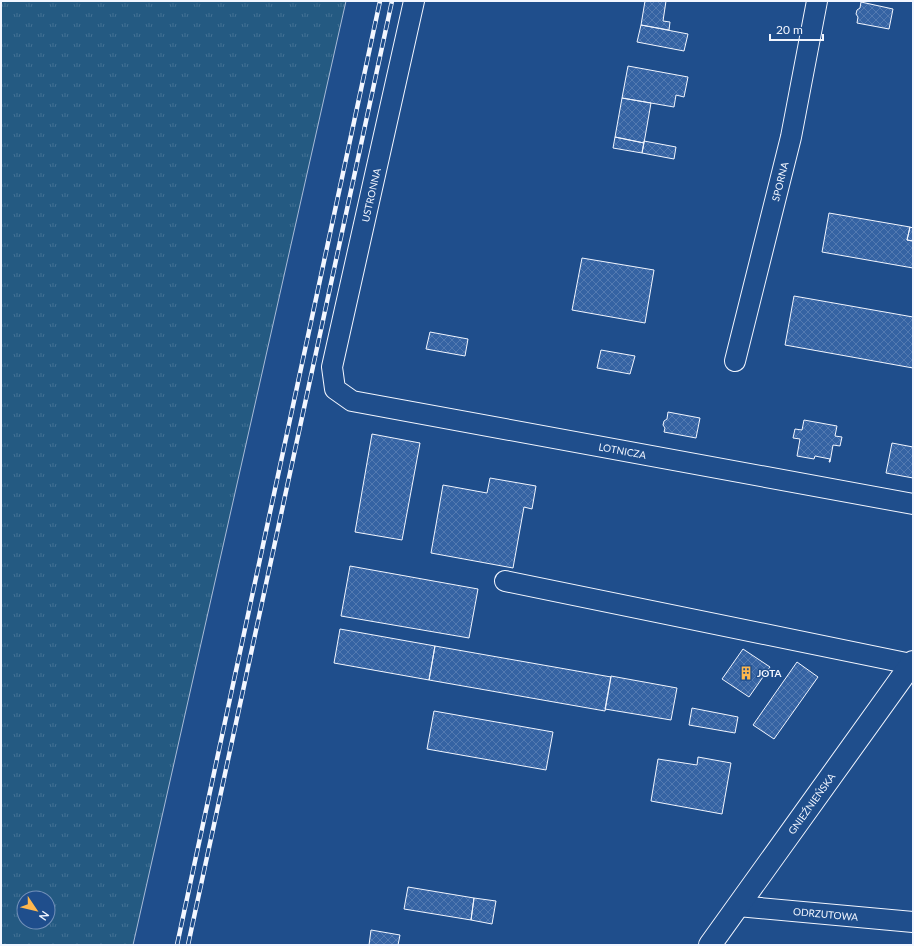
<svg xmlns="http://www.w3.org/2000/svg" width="914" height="946" font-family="Lato,sans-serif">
<defs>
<pattern id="grass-tufts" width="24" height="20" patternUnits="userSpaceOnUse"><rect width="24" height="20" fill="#245a82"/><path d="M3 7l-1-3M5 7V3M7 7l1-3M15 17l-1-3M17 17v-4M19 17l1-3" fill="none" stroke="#447295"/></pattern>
<pattern id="building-cross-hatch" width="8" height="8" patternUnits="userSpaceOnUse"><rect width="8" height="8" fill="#3563a3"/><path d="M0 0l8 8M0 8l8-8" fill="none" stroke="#537ab1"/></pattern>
</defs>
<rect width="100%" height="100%" fill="#1f4e8c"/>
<path fill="url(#grass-tufts)" stroke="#a8bbd7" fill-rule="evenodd" d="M1 1H346L133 945H1ZM24 898H48V922H24Z"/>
<path fill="url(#building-cross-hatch)" stroke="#f2f6ff" d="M645 1H666L663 21 670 22 669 30 641 25Z
M861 2 893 9 889 29 857 23 858 17 856 14 857 10 860 8Z
M641 25 688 34 684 51 637 42Z
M628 66 688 77 684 97 676 95 674 107 622 98Z
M622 98 651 103 644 143 615 137Z
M615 137 644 143 642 153 613 148Z
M644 141 676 147 674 159 642 153Z
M829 213 910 227 907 240 913 241V268L822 252Z
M910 227 913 228V241L907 240Z
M582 258 654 270 645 323 572 310Z
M794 296 913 317V368L785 345Z
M430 332 468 339 465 356 426 349Z
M601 350 635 356 630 374 597 368Z
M668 412 700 418 696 438 664 432 665 428 663 425 664 421 667 419Z
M804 420 837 426 835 436 842 437 840 446 833 445 830 462H829L830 459 815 456 814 459 797 456 800 439 793 438 795 429 802 430Z
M372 434 420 443 402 540 355 532Z
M892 443 913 447V478L886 473Z
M490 478 536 486 532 509 524 507 513 568 431 553 443 485 487 493Z
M350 566 478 589 469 638 341 616Z
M340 629 435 646 429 680 334 663Z
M435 646 611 677 605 711 429 680Z
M743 649 770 667 749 697 722 679Z
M797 662 818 677 774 739 753 725Z
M611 676 677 688 671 720 605 709Z
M692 708 738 717 735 733 689 725Z
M434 711 553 732 546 770 427 749Z
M698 757 731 763 722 814 651 801 658 759 697 765Z
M408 887 474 898 471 920 404 909Z
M474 898 496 901 492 924 471 920Z
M371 930 400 935 398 945H369Z"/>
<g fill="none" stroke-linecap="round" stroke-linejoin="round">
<g stroke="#f2f6ff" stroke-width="22">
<g id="minor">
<path id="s1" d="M414 1 332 367 335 389 352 401 913 504"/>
<path id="s2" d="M735 361 791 137 817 1"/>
<path d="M505 581 911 664"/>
<path id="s3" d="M738 906 913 922"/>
</g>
</g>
<g stroke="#f2f6ff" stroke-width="24">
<g id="major">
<path id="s4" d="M710 945 913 662"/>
</g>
</g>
<use href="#minor" stroke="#1f4e8c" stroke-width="20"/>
<use href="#major" stroke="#1f4e8c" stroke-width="22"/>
<g stroke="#f2f6ff" stroke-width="4.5">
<path id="rail" d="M177 945 380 1
M188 945 392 1"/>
</g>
<use href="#rail" stroke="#1f4e8c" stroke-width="3" stroke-dasharray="9" stroke-linecap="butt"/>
</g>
<defs>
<g id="building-bare" transform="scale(1.08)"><path d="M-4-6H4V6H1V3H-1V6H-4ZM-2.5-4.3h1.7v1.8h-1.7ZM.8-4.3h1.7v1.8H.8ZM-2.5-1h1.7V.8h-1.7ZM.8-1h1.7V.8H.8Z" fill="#ffb74d" stroke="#1f4e8c" stroke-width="2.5" paint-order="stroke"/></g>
</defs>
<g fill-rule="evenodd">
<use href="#building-bare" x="746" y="673"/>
</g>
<g text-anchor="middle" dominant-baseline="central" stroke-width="3" stroke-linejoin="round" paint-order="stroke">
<g font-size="10" fill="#f2f6ff" stroke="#1f4e8c">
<text stroke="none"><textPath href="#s2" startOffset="185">SPORNA</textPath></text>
<text transform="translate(371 195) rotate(-77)">USTRONNA</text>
<text stroke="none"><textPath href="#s1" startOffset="693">LOTNICZA</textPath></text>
<text stroke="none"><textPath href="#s4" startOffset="174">GNIEŹNIEŃSKA</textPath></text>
<text stroke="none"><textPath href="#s3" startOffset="88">ODRZUTOWA</textPath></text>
</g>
<g font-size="10" font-weight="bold" fill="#f2f6ff" stroke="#1f4e8c" text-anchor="start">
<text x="757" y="673">JOTA</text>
</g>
</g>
<rect width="914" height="946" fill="none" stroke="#f2f6ff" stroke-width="4"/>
<g transform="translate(36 910) rotate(125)"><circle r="19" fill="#1f4e8c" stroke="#7391ba"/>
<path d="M0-3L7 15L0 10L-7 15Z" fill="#ffb74d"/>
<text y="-6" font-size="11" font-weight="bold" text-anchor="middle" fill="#f2f6ff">N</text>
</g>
<path d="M770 34v6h53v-6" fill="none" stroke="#f2f6ff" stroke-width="2"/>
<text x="776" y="34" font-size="12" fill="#f2f6ff" stroke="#1f4e8c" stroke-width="3" paint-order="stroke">20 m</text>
</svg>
